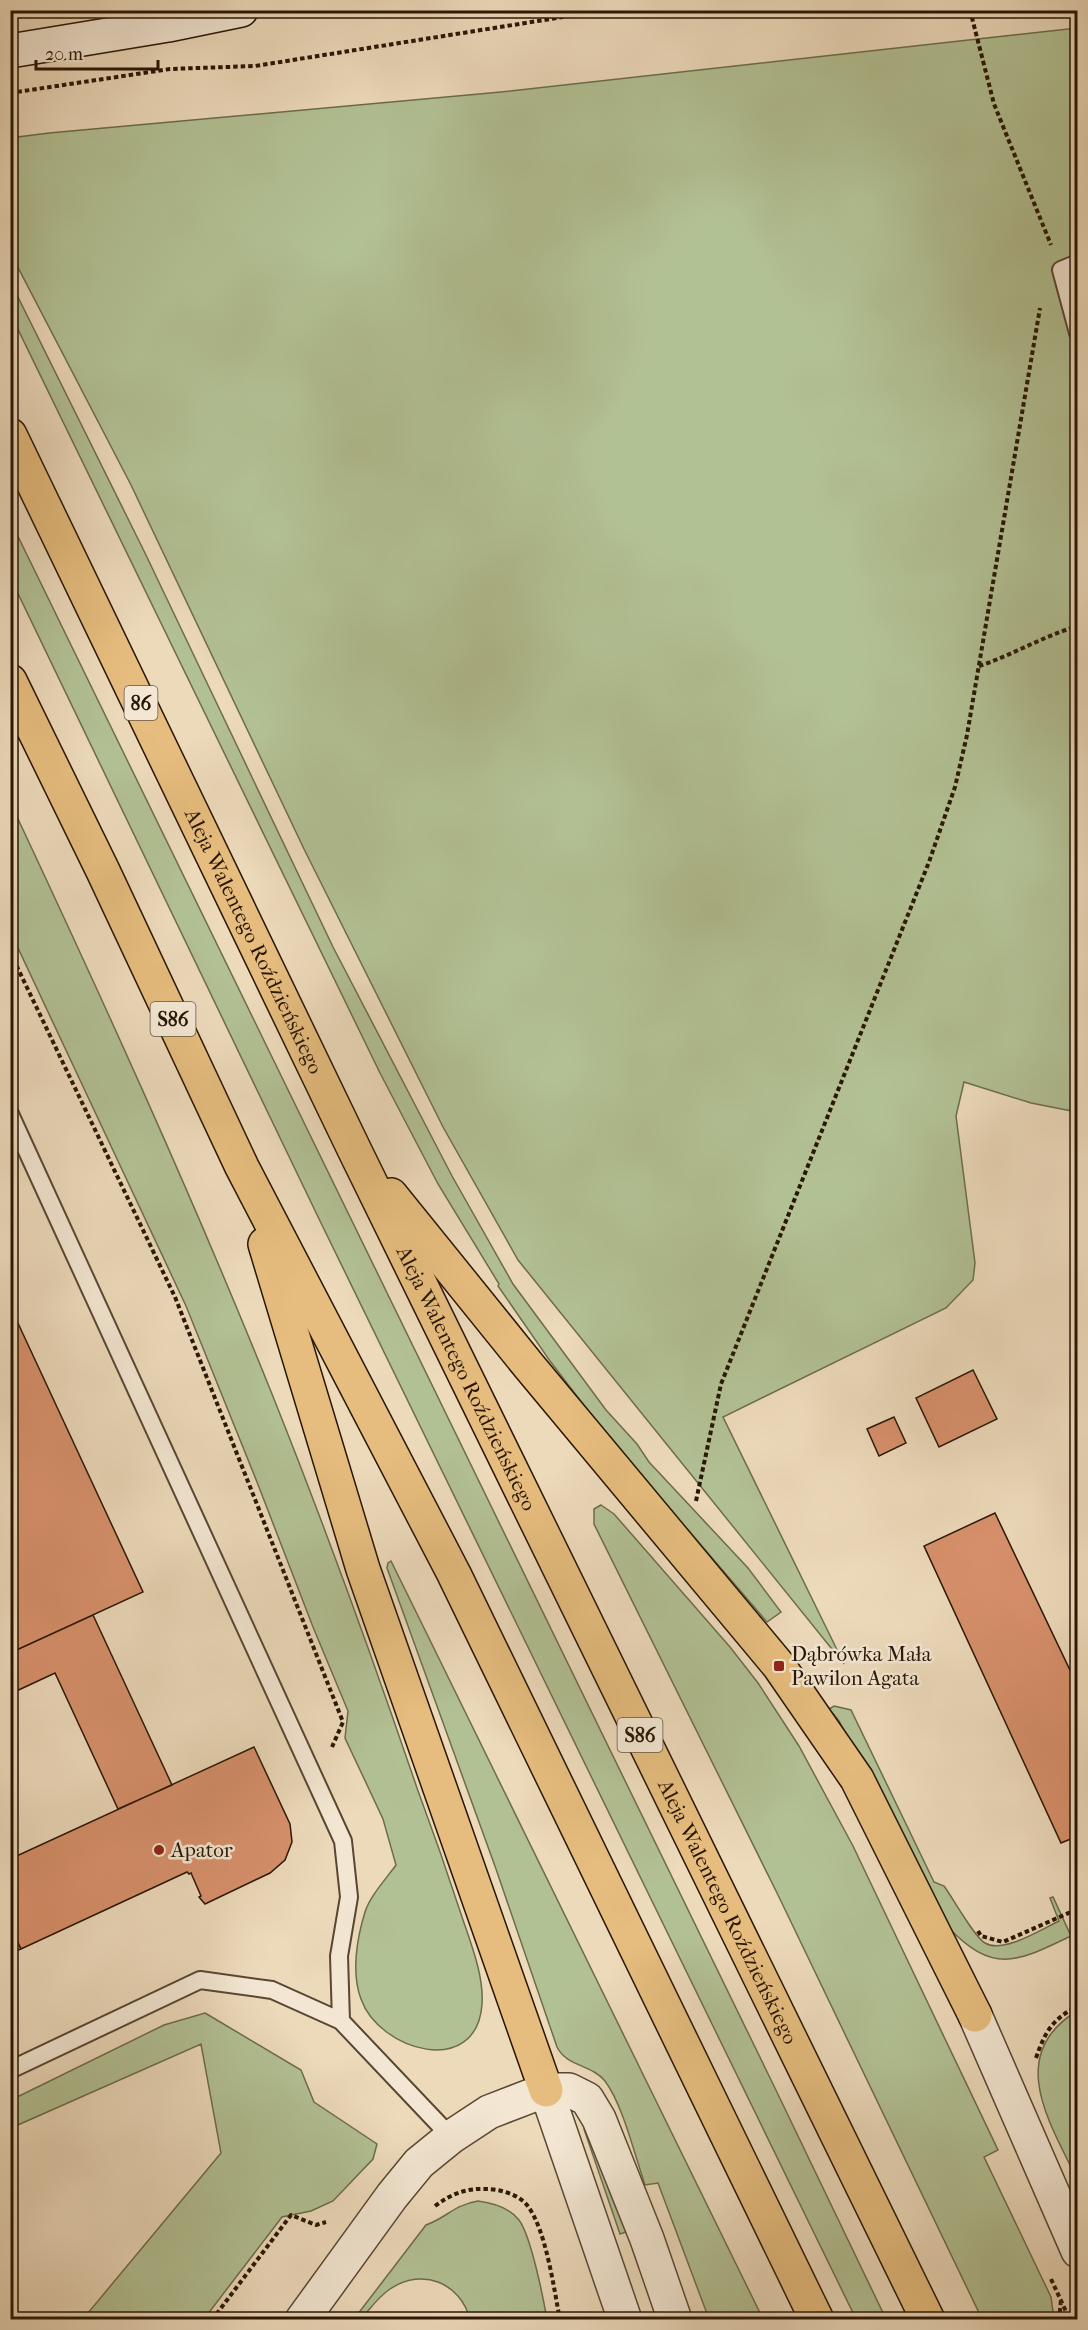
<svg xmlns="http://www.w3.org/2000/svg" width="1088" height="2330" font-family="'IM FELL French Canon',serif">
<rect width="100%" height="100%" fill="#eddabb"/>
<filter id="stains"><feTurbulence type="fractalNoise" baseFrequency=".00333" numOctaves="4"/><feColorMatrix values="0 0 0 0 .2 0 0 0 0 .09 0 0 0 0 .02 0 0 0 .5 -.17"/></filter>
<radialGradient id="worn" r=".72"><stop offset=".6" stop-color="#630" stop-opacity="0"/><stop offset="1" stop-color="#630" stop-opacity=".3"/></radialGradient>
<path fill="#b2c194" stroke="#6d6c4c" stroke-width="1.5" d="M1077 28V1112L1031 1103 964 1082 956 1116 975 1263 973 1280 946 1308 723 1417 844 1664 518 1260 443 1127 304 849 131 485 11 254 10 138 49 133 501 92Z
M11 283 145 553 333 947 452 1176 513 1284 606 1410 637 1444 649 1462 748 1568 781 1612 767 1622 609 1438 550 1361 498 1286 499 1284 438 1184 380 1073 11 315Z
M10 520 773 2084 886 2319H856L321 1223 11 579Z
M11 804C102 998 192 1195 272 1394 324 1524 372 1656 417 1788 433 1831 448 1874 462 1917 471 1944 484 1976 482 2004 477 2079 379 2051 361 1999 351 1973 357 1938 365 1912 370 1896 386 1879 396 1865L383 1819 345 1738 348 1711 313 1627 257 1482 186 1306 11 933Z
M601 1505 614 1514 730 1647 758 1683 799 1746 853 1846 998 2150 984 2157 1051 2297 1054 2319H982L778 1895 594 1524V1509Z
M391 1561 423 1626 763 2319H709L658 2183 645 2185C635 2156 623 2105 605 2081 591 2064 567 2067 557 2047L496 1869 387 1568 388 1563Z
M834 1706 851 1710 934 1882 944 1886C953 1898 974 1937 985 1943 1003 1954 1042 1929 1059 1921L1050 1898 1053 1897 1071 1936C1017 1962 993 1975 947 1926L880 1797 839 1721 829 1709Z
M1077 2011V2179C1050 2123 1005 2055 1077 2011Z
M205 2013 301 2070 314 2102 377 2144 373 2159 333 2201 311 2211 282 2217 204 2319H83L221 2153 201 2044 11 2128V2100L164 2025Z
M589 2127 626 2232 620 2234 584 2129Z
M478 2201C493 2203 509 2207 519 2220 531 2236 543 2297 547 2319H470C460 2283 423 2267 390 2289 378 2297 370 2309 361 2319H354L426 2225C446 2218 454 2205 478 2201Z"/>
<path fill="#d8916c" stroke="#281604" stroke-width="1.5" d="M10 1306 143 1592 10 1653Z
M973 1370 997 1419 939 1447 916 1398Z
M894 1417 906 1443 879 1456 867 1429Z
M995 1513 1078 1687V1836L1061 1843 924 1546Z
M93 1615 172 1785 118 1809 55 1673 10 1694V1653Z
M254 1747 290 1824 292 1842 285 1860 270 1873 205 1904 199 1897 201 1896 191 1873 189 1874 187 1872 21 1949 10 1926V1859Z
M10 1926 21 1949 10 1954Z"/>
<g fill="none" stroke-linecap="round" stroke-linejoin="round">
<g stroke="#594732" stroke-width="20">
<path id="lane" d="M1078 263 1061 270 1078 333
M10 1114 343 1841 349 1897 339 1956 341 2021
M10 2070 200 1980 272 1990 341 2021 451 2137"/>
</g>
<g stroke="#594732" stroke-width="36">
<path id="street" d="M975 2015 1078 2251
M546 2090 625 2320
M302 2320 392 2196 419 2163 451 2137 489 2112 546 2090H569L587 2099 599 2119 647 2239 675 2320"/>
</g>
<g stroke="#281604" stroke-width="36">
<path id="secondary" d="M10 51 168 25 241 10"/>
</g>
<g stroke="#281604" stroke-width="36">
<g id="highway">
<path id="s1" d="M10 435 354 1149 928 2320"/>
<path d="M10 681 103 871 242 1167 454 1574 817 2320"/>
<path d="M391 1195 529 1366 779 1666 857 1779 975 2015"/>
<path d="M265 1244 363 1569 546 2090"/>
</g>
</g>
<path stroke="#281604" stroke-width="4" stroke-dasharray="4.5 3" stroke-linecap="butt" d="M970 10 994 104 1051 245
M10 93 170 69 255 66 607 10
M979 666C1013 655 1043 636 1078 626
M10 952 175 1297 343 1722 332 1747
M696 1501 721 1384 929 862 955 787 967 735 1040 308
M978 1931 981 1936 1003 1942 1071 1912 1078 1926
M1036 2058C1045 2032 1052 2019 1078 2006
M435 2206C451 2194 466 2188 486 2189 499 2189 518 2194 527 2205 546 2229 554 2289 560 2320
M1051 2279 1070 2320
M212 2320 291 2215 316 2225 326 2222
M1059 2320 1061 2300"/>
<use href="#lane" stroke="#f3e7d3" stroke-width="16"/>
<use href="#street" stroke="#f3e7d3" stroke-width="33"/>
<use href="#secondary" stroke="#f3e7d3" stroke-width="33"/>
<use href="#highway" stroke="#e6bd7e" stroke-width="33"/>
</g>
<g fill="#8f2418" stroke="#f3e7d3" stroke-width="2">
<rect x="773" y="1660" width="12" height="12" rx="3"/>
<circle cx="159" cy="1850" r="6"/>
</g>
<g text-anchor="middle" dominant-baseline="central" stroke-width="5" stroke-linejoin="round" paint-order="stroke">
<g fill="#f3e7d3" stroke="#655542" stroke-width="1.5">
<rect x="124.5" y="686" width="33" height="34" rx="4.5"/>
<rect x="150.5" y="1002" width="45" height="34" rx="4.5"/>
<rect x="617.5" y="1718" width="45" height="34" rx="4.5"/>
</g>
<g font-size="20" font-weight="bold" fill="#281604">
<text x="141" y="703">86</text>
<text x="173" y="1019">S86</text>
<text x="640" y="1735">S86</text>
</g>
<g font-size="21" fill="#281604" stroke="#f3e7d3">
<text stroke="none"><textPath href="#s1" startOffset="562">Aleja Walentego Roździeńskiego</textPath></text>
<text stroke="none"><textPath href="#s1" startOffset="1048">Aleja Walentego Roździeńskiego</textPath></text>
<text stroke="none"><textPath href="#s1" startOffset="1642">Aleja Walentego Roździeńskiego</textPath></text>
</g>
<g font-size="21" fill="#281604" stroke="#f3e7d3" text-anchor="start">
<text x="791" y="1654">Dąbrówka Mała<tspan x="791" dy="24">Pawilon Agata</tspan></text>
<text x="171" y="1850">Apator</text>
</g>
</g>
<rect width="1088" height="2330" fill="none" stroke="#eddabb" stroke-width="36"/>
<rect x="12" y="12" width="1064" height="2306" fill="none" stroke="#281604" stroke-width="3"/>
<rect x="18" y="18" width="1052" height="2294" fill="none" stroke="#281604" stroke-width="1.5"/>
<path d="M36 60v9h122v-9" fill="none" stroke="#281604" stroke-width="3"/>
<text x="45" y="60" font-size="18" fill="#281604" stroke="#f3e7d3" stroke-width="4.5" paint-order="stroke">20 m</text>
<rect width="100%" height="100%" filter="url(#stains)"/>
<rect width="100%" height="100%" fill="url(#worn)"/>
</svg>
